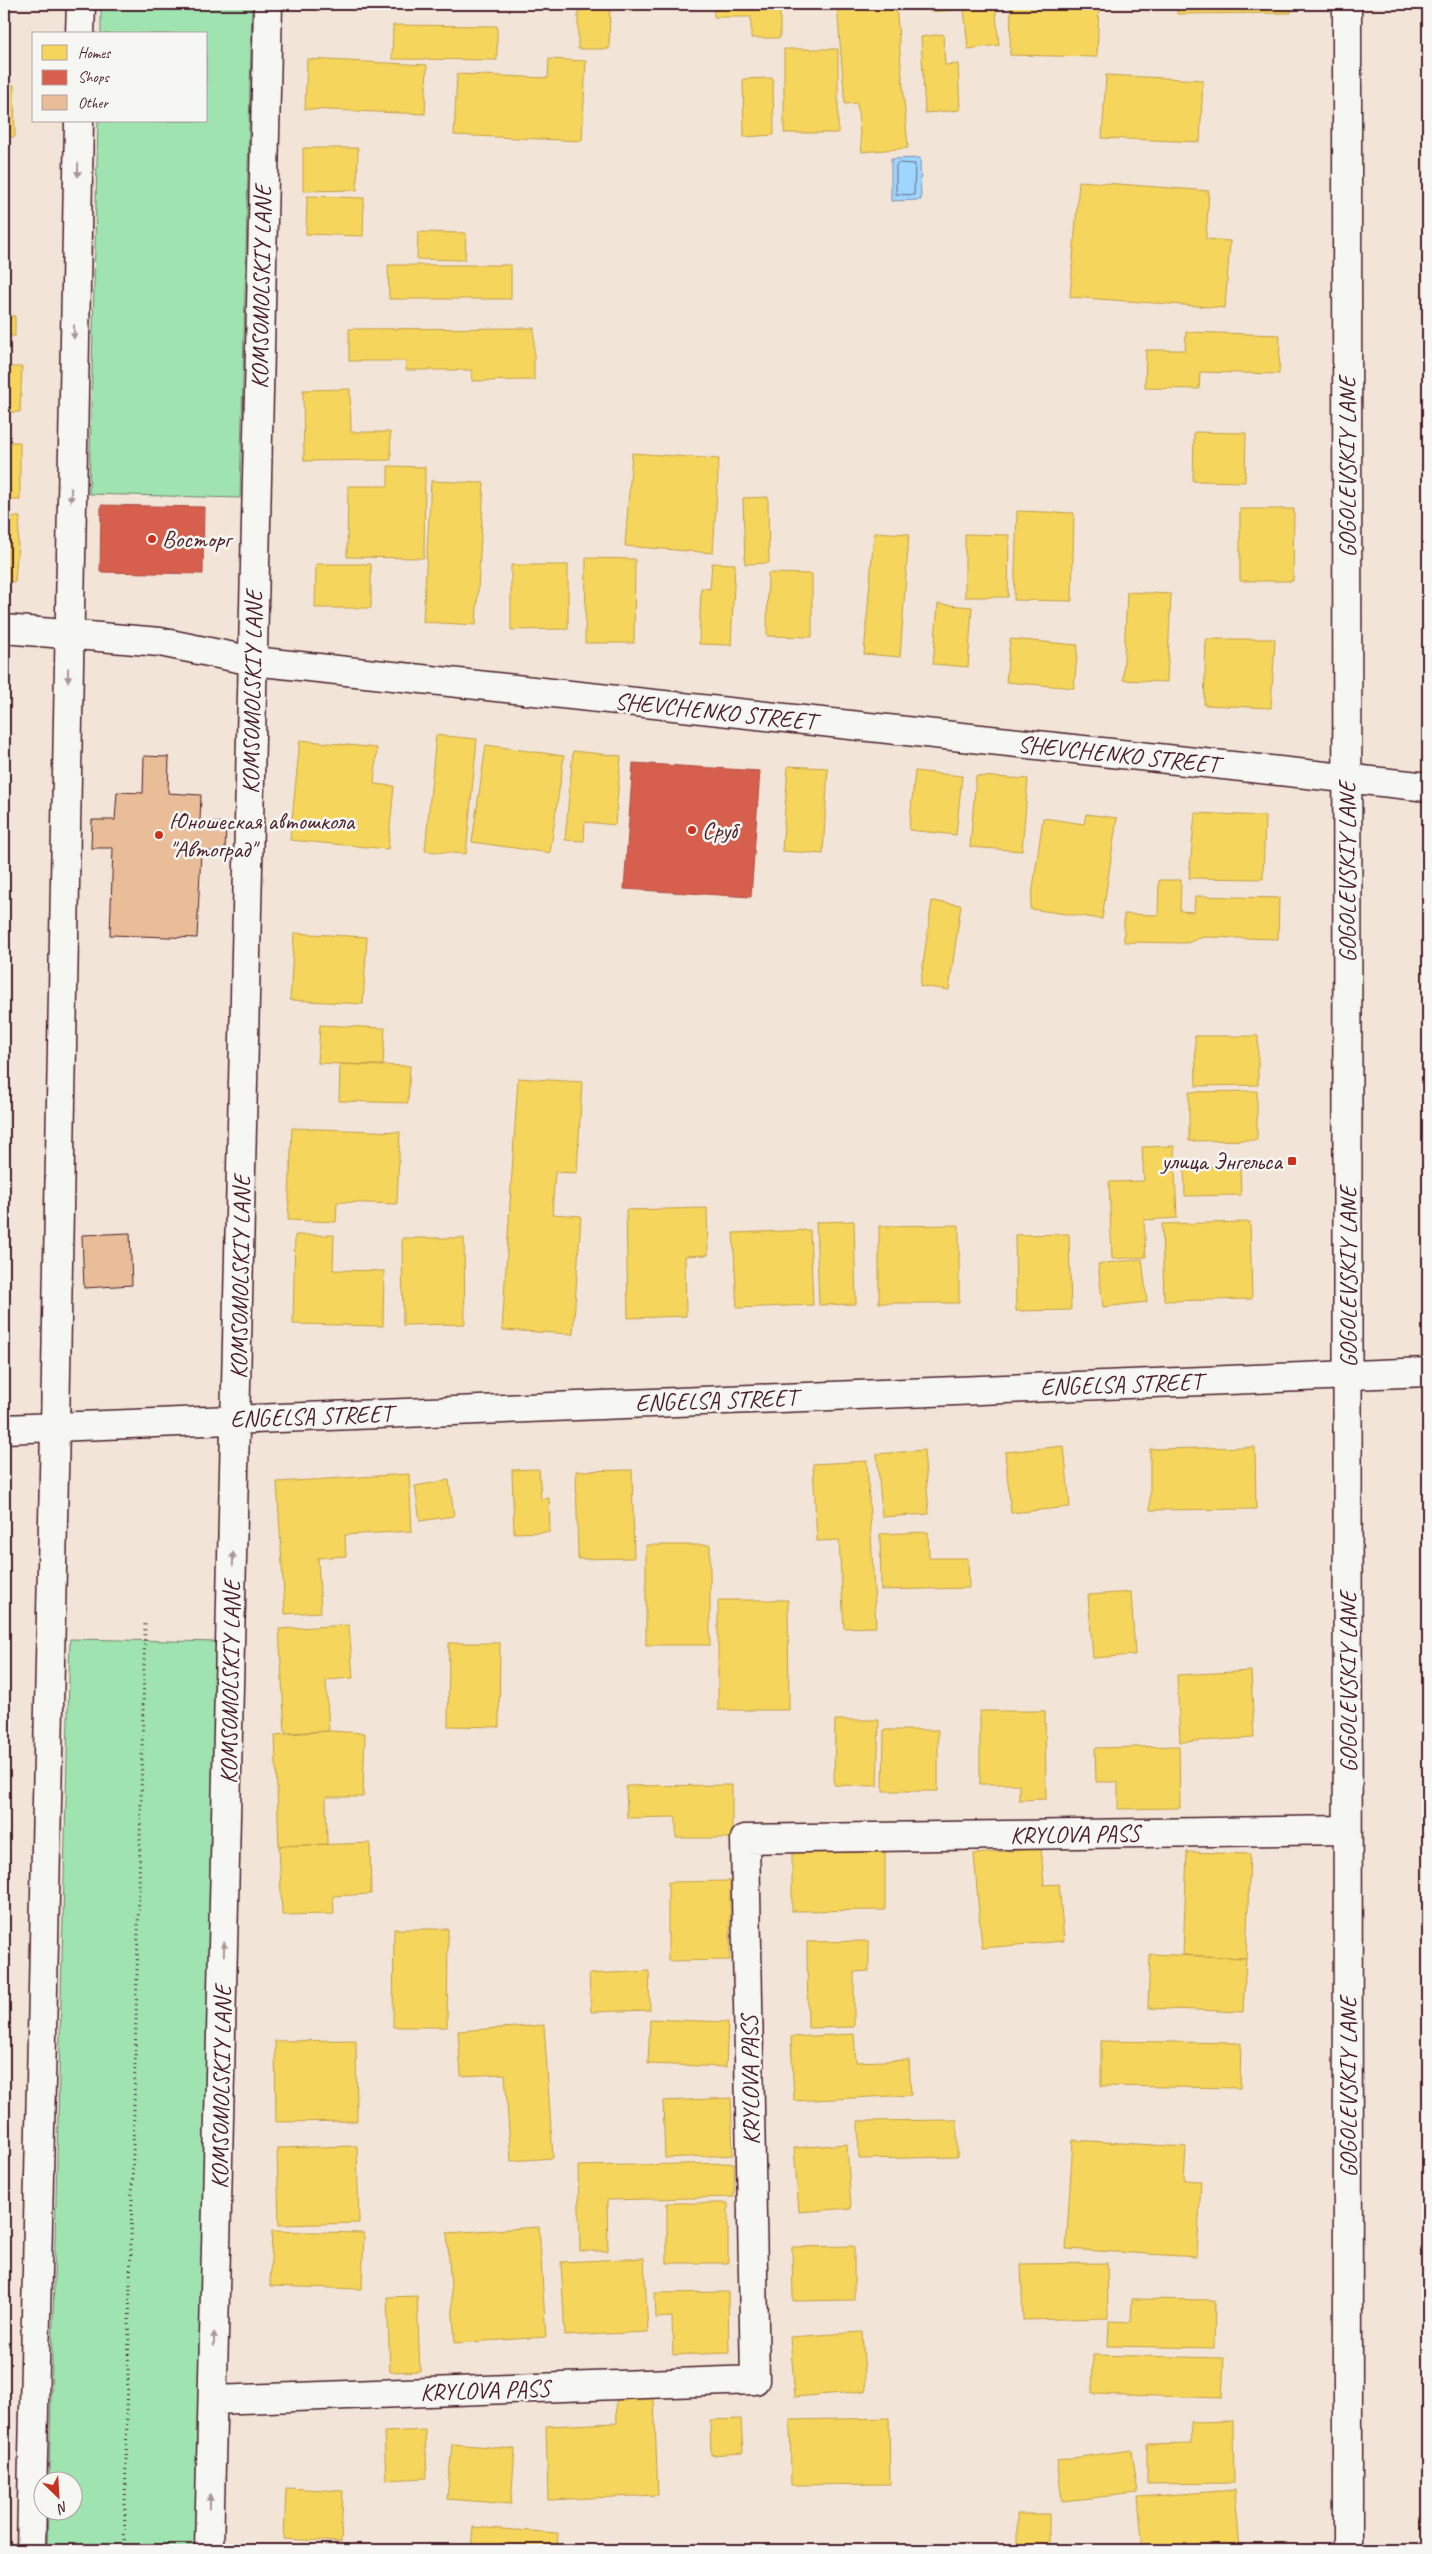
<svg xmlns="http://www.w3.org/2000/svg" width="1432" height="2554" font-family="Caveat,sans-serif">
<rect width="100%" height="100%" fill="#f2e5d7"/>
<filter id="ink" filterUnits="userSpaceOnUse"><feTurbulence type="fractalNoise" baseFrequency=".02" numOctaves="2"/><feDisplacementMap in="SourceGraphic" scale="10" xChannelSelector="R" yChannelSelector="G"/><feConvolveMatrix kernelMatrix="1 2 1 2 8 2 1 2 1" color-interpolation-filters="sRGB"/></filter>
<g filter="url(#ink)">
<path fill="#9fe4b0" stroke="#74826e" d="M101 4H252L240 498 89 494 98 121H206V34H101Z
M70 1639 221 1642 198 2550H47L48 2512H72V2482L49 2481Z"/>
<path fill="#9ed6fe" stroke="#7c8daa" d="M920 158 921 200 891 201V159Z"/>
<path fill="#f6d55c" stroke="#c29e4d" d="M578 4H610L609 49H578Z
M714 4H780V38H751V17H714Z
M859 4H896L908 148 862 152 857 103 845 104 837 6Z
M929 4H995L999 45 968 49 964 9 930 12Z
M1011 4H1099L1097 57 1010 55Z
M1177 4H1291V13L1177 14Z
M393 25 497 26V60L392 59Z
M943 34 945 65 958 64 960 110 925 113 921 37Z
M784 49H838V133H784Z
M307 59 427 65 425 114 305 109Z
M549 59 586 61 582 141 454 135 457 74 548 78Z
M1106 75 1203 80 1200 142 1102 138Z
M773 78 774 135 744 137 743 79Z
M4 85H14L15 137H4Z
M303 148H358L357 190 303 191Z
M1079 181 1209 191 1206 239 1230 241 1225 308 1070 297Z
M307 196 364 198 363 236 306 234Z
M418 232 466 233 465 260 417 259Z
M388 265H511V299H389Z
M4 316H15V336H4Z
M534 328V380L472 381 471 370H406V361H349V329Z
M1186 332 1280 335 1279 374 1200 372 1199 389 1145 388 1146 350H1185Z
M4 367H22L20 412H4Z
M350 389 351 432H390L391 460 304 461 303 390Z
M1194 432 1246 433 1245 482 1193 481Z
M4 442H20V500H4Z
M632 453 719 459 713 553 625 546Z
M388 466 425 467 424 558 347 557 348 486H388Z
M431 481 484 483 476 625 423 622Z
M768 497 769 563 745 564 743 498Z
M1240 509H1294L1293 581H1240Z
M1017 511 1074 513 1072 601 1014 600Z
M4 516 20 517 15 582 4 581Z
M874 532 909 534 900 657 864 654Z
M965 534 1009 535 1008 597H965Z
M586 558 635 559 634 643H585Z
M712 563 735 564 731 645 699 644 701 588 710 589Z
M316 564H371V608H315Z
M511 565H568V629L511 630Z
M768 573 812 574V637L767 636Z
M1127 592 1171 594 1167 682 1123 680Z
M938 604 972 607 968 667 933 664Z
M1010 639 1078 645 1074 688 1006 682Z
M1206 639H1275L1271 708 1204 705Z
M6 691 9 818 4 819V692Z
M436 735 477 739 466 854 425 851Z
M300 740 377 748 374 784 394 786 388 849 290 840Z
M486 745 564 756 550 853 472 842Z
M573 751 621 756 615 825 585 822 584 841 565 840Z
M788 766 828 768 823 854 782 851Z
M915 771 962 776 956 835 909 830Z
M976 776 1028 779 1022 851 970 847Z
M1195 813 1265 816 1263 879 1189 878Z
M1086 814 1117 818 1102 919 1030 909 1043 818 1084 824Z
M1159 880H1181L1180 911 1194 912 1195 896 1279 898 1278 939 1203 937 1187 943 1124 942V914L1158 915Z
M932 901 961 905 949 990 920 986Z
M294 933 367 937 363 1004 290 1000Z
M320 1025 385 1028 383 1066 318 1063Z
M1195 1036H1258V1085L1196 1086Z
M340 1064 410 1066 408 1103 339 1101Z
M518 1078 582 1082 577 1173 555 1172 552 1214 581 1216 573 1334 502 1330Z
M1257 1091V1140L1189 1141V1092Z
M292 1128 400 1132 397 1204 337 1202 336 1222 288 1220Z
M1174 1146 1177 1218 1144 1220 1146 1257 1112 1259 1109 1182 1144 1181 1142 1147Z
M1240 1166 1241 1195 1185 1196 1184 1167Z
M707 1208 708 1255 685 1256 686 1316 628 1318 626 1210Z
M854 1221 856 1304 819 1305 816 1222Z
M1250 1222 1252 1299 1164 1301 1162 1224Z
M959 1225V1303H879V1226Z
M810 1230 813 1305 737 1308 733 1233Z
M1069 1234 1071 1310 1016 1311 1015 1235Z
M295 1235H334L333 1270 384 1271 383 1326 293 1324Z
M402 1238H464L465 1324 403 1325Z
M1142 1259 1147 1302 1103 1307 1098 1264Z
M1064 1446 1070 1507 1011 1513 1005 1452Z
M1255 1447 1256 1509 1150 1510V1449Z
M924 1450 929 1514 882 1517 877 1454Z
M867 1461 876 1627 844 1628 839 1540 817 1541 813 1464Z
M539 1469 541 1499 549 1498 550 1532 514 1533 512 1470Z
M632 1470 634 1558 578 1559 576 1471Z
M409 1474 412 1531 345 1535 346 1556 318 1558 321 1612 285 1614 277 1482Z
M449 1480 454 1516 420 1521 415 1486Z
M928 1532 929 1558H968L969 1588 881 1590 880 1534Z
M646 1545H710V1645H646Z
M1131 1592 1135 1655 1093 1658 1088 1595Z
M718 1600H788L789 1710H718Z
M349 1625 353 1678 326 1680 329 1731 285 1733 279 1629Z
M449 1643H500L499 1727 448 1726Z
M1251 1671 1254 1738 1180 1742 1177 1675Z
M980 1711H1045L1046 1799 1019 1800V1784H980Z
M835 1720H879L877 1786 834 1785Z
M884 1730H938V1791H883Z
M329 1731 365 1733 363 1797H326L327 1844 279 1846 275 1735Z
M1179 1746 1180 1808 1118 1809V1782H1096L1095 1748Z
M732 1785V1838H676V1817L627 1818 626 1786Z
M370 1843 371 1894 333 1896 334 1914 282 1915 279 1846Z
M1041 1848 1044 1885 1059 1884 1064 1941 982 1948 974 1854Z
M792 1852H885V1910L792 1911Z
M1187 1852 1250 1854 1246 1958 1183 1955Z
M730 1881V1960L668 1961V1882Z
M394 1929H448L447 2027H393Z
M869 1941V1971L854 1972V2027L808 2028 807 1942Z
M1150 1954 1246 1958 1243 2012 1148 2008Z
M649 1971 650 2010 591 2012 589 1974Z
M650 2019 728 2022 726 2067 648 2064Z
M544 2025 553 2158 511 2161 505 2074 461 2076 458 2031Z
M854 2034 856 2062 909 2060 911 2095 794 2101 791 2037Z
M356 2040 357 2121 276 2122 275 2041Z
M1101 2041 1241 2043 1240 2088 1101 2086Z
M731 2098 733 2155 665 2158 663 2101Z
M957 2120V2157L859 2159 858 2121Z
M1073 2140 1186 2147 1184 2180 1201 2181 1197 2257 1066 2249Z
M847 2144 851 2208 799 2212 794 2148Z
M357 2146 359 2223 279 2225 277 2148Z
M734 2163V2197L607 2200 608 2251H580L578 2166Z
M667 2203H728V2263H667Z
M539 2227 546 2337 455 2343 447 2233Z
M272 2231 364 2233 362 2289 270 2286Z
M854 2246V2300L793 2301 792 2247Z
M644 2258 648 2332 565 2336 561 2262Z
M1107 2263 1108 2318 1023 2320 1021 2264Z
M728 2292 729 2353 673 2355 672 2317 656 2318 655 2293Z
M417 2296 420 2371 390 2372 387 2297Z
M1132 2299 1215 2300 1214 2348 1108 2346 1109 2321 1131 2322Z
M862 2332 866 2391 795 2397 790 2337Z
M1093 2355 1224 2358 1222 2398 1092 2394Z
M654 2398 658 2495 548 2500 546 2426 617 2423 616 2399Z
M889 2418 890 2484 791 2485 790 2420Z
M741 2419 743 2453 711 2455 710 2420Z
M1233 2421 1234 2483 1147 2484V2445L1191 2444 1190 2422Z
M425 2430 427 2478 386 2480 384 2432Z
M452 2444 515 2449 511 2504 447 2499Z
M1132 2450 1138 2493 1062 2501 1057 2460Z
M286 2488 343 2491 341 2542 284 2539Z
M1235 2490 1240 2550H1143L1138 2497Z
M1017 2514H1049V2550H1017Z
M473 2527 558 2533 557 2550H471Z"/>
<path fill="#d6604d" stroke="#ac4c43" d="M101 505 204 507 203 574 100 572Z
M633 763 760 771 751 897 624 889Z"/>
<g fill="none" stroke-linecap="round" stroke-linejoin="round">
<path stroke="#6c687f" stroke-width="1" d="M898 163 915 164 914 195 896 194V166Z"/>
</g>
<path fill="#e9bd98" stroke="#4a1f2b" d="M144 756 169 757 168 793 201 795 200 822 226 823 225 852 201 851 197 938 110 935 113 848H91L92 820H115L117 792 143 793Z
M130 1233 132 1285 84 1288 82 1235Z"/>
<g fill="none" stroke-linecap="round" stroke-linejoin="round">
<g stroke="#4a1f2b" stroke-width="31">
<path id="street" d="M80 34 81 4
M4 629 160 642 253 661 1428 787
M4 1429 1428 1372
M213 2400 755 2380 745 1839 1347 1830
M31 2550 55 1427 79 121
M209 2550 268 4"/>
</g>
<g stroke="#4a1f2b" stroke-width="31">
<path id="secondary" d="M1347 4 1348 2550"/>
</g>
<path stroke="#4a1f2b" stroke-width="3" stroke-dasharray="1 4" stroke-linecap="butt" d="M124 2550 145 1622"/>
<use href="#street" stroke="#f6f6f2" stroke-width="28"/>
<use href="#secondary" stroke="#f6f6f2" stroke-width="28"/>
</g>
<defs><path id="oneway-solid" d="M-6-.8H1V-3.2L6.5 0L1 3.2V.8H-6Z" transform="scale(1.25)"/></defs>
<g fill="#a99598">
<use href="#oneway-solid" transform="translate(78 170) rotate(91)"/>
<use href="#oneway-solid" transform="translate(74 332) rotate(91)"/>
<use href="#oneway-solid" transform="translate(71 495) rotate(91)"/>
<use href="#oneway-solid" transform="translate(68 675) rotate(91)"/>
<use href="#oneway-solid" transform="translate(233 1559) rotate(-89)"/>
<use href="#oneway-solid" transform="translate(224 1949) rotate(-89)"/>
<use href="#oneway-solid" transform="translate(214 2339) rotate(-89)"/>
<use href="#oneway-solid" transform="translate(210 2502) rotate(-89)"/>
</g>
</g>
<g fill="#c8321e" stroke="#f6f6f2" stroke-width="2">
<circle cx="152" cy="539" r="5"/>
<circle cx="692" cy="830" r="5"/>
<circle cx="159" cy="835" r="5"/>
<rect x="1287" y="1156" width="10" height="10" rx="2.5"/>
</g>
<g text-anchor="middle" dominant-baseline="central" stroke-width="5" stroke-linejoin="round" paint-order="stroke">
<g font-size="24" fill="#4a1f2b" stroke="#f6f6f2">
<text transform="translate(261 287) rotate(-89)">KOMSOMOLSKIY LANE</text>
<text transform="translate(1347 467) rotate(-90)">GOGOLEVSKIY LANE</text>
<text transform="translate(252 692) rotate(-89)">KOMSOMOLSKIY LANE</text>
<text transform="translate(715 711) rotate(6)">SHEVCHENKO STREET</text>
<text transform="translate(1118 754) rotate(6)">SHEVCHENKO STREET</text>
<text transform="translate(1347 872) rotate(-90)">GOGOLEVSKIY LANE</text>
<text transform="translate(240 1277) rotate(-89)">KOMSOMOLSKIY LANE</text>
<text transform="translate(1348 1277) rotate(-90)">GOGOLEVSKIY LANE</text>
<text transform="translate(1121 1384) rotate(-2)">ENGELSA STREET</text>
<text transform="translate(716 1400) rotate(-2)">ENGELSA STREET</text>
<text transform="translate(311 1416) rotate(-2)">ENGELSA STREET</text>
<text transform="translate(230 1682) rotate(-89)">KOMSOMOLSKIY LANE</text>
<text transform="translate(1348 1682) rotate(-90)">GOGOLEVSKIY LANE</text>
<text transform="translate(1075 1834) rotate(-1)">KRYLOVA PASS</text>
<text transform="translate(750 2080) rotate(-91)">KRYLOVA PASS</text>
<text transform="translate(221 2087) rotate(-89)">KOMSOMOLSKIY LANE</text>
<text transform="translate(1348 2087) rotate(-90)">GOGOLEVSKIY LANE</text>
<text transform="translate(485 2390) rotate(-2)">KRYLOVA PASS</text>
</g>
<g font-size="24" fill="#4a1f2b" stroke="#f6f6f2" text-anchor="start">
<text x="162" y="539">Восторг</text>
<text x="169" y="821">Юношеская автошкола<tspan x="169" dy="28">"Автоград"</tspan></text>
<text x="702" y="830">Сруб</text>
<text x="1282" y="1161" text-anchor="end">улица Энгельса</text>
</g>
</g>
<rect width="1432" height="2554" fill="none" stroke="#f6f6f2" stroke-width="20"/>
<rect x="10" y="10" width="1412" height="2534" fill="none" stroke="#4a1f2b" stroke-width="2" filter="url(#ink)"/>
<rect x="32" y="32" width="175" height="90" fill="#f6f6f2" stroke="#b1a0a2"/>
<rect x="42" y="45" width="25" height="15" fill="#f6d55c" stroke="#b1a0a2"/>
<text x="78" y="58" font-size="15" fill="#4a1f2b">Homes</text>
<rect x="42" y="70" width="25" height="15" fill="#d6604d" stroke="#b1a0a2"/>
<text x="78" y="82" font-size="15" fill="#4a1f2b">Shops</text>
<rect x="42" y="95" width="25" height="15" fill="#e9bd98" stroke="#b1a0a2"/>
<text x="78" y="108" font-size="15" fill="#4a1f2b">Other</text>
<g transform="translate(58 2496) rotate(155)"><circle r="24" fill="#f6f6f2" stroke="#b1a0a2"/>
<path d="M0-4L9 19L0 12L-9 19Z" fill="#c8321e"/>
<text y="-8" font-size="14" font-weight="bold" text-anchor="middle" fill="#4a1f2b">N</text>
</g>
</svg>
